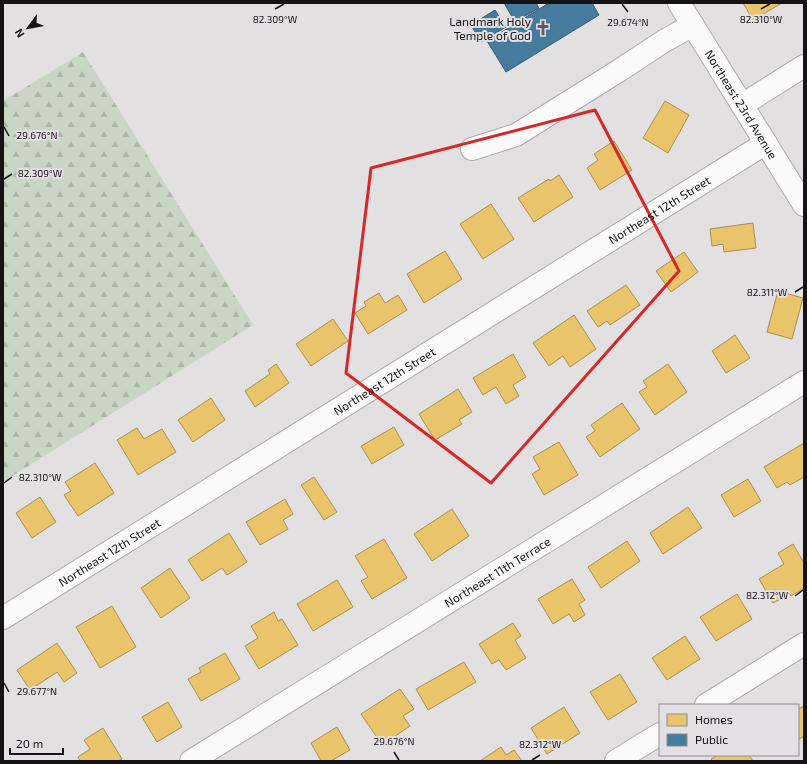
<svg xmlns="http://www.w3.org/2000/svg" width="807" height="764" font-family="'Exo 2',sans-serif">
<defs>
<pattern id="forest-firs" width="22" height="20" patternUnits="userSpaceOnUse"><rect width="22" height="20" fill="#c9d6c6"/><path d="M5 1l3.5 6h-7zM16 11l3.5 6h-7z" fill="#acb7a9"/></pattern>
</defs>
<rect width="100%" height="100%" fill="#e3e0e2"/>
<path fill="url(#forest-firs)" d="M83 52 253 325 3 482V101Z"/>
<path fill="#e9c46a" stroke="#a98f50" d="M743 3H782L753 20Z
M665 101 689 115 668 153 643 138Z
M614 141 632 170 600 190 587 168 598 160 594 154Z
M559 175 573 197 534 222 518 198 549 179 550 181Z
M491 204 514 239 483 259 460 224Z
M753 223 756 248 724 252 723 244 712 246 710 229Z
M445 251 462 279 424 303 407 274Z
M684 252 698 272 671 292 656 271Z
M626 285 640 305 610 325 607 321 598 327 587 311Z
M778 291 803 298 792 339 767 332Z
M379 293 385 303 398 295 407 310 368 334 355 313 366 306 364 302Z
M574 315 596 349 570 367 563 356 549 366 533 343Z
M333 319 348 341 311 366 296 344Z
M735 335 750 358 726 373 712 351Z
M513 354 526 377 513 385 519 396 506 404 496 387 483 395 473 378Z
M276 364 289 383 255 407 245 391 270 374 268 370Z
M668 364 687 392 655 415 639 392 647 387 643 381Z
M458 389 472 412 459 420 462 424 435 440 419 414Z
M211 398 225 420 193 442 178 420Z
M622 403 640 429 600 457 586 437 595 431 591 425Z
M394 427 404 445 372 464 361 446Z
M137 428 144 439 162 429 176 452 138 475 117 440Z
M559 442 578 475 544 495 532 474 540 469 533 457Z
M804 443V477L790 485 787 482 777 488 764 467Z
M95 463 114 493 78 516 64 495 71 491 65 482Z
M314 477 337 512 324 520 301 485Z
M748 479 761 501 734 517 721 495Z
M40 497 56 522 32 538 16 513Z
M285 499 293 514 283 520 288 529 260 545 246 522Z
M688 507 702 528 663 554 650 533Z
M452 509 469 536 432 561 414 534Z
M229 533 247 562 227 575 222 568 202 581 188 560Z
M384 539 407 578 372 599 361 581 368 577 355 556Z
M627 541 640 561 601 588 588 567Z
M793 544 804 563V588L791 596 790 594 773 603 759 579 784 564 778 553Z
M170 568 190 598 161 618 141 588Z
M572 579 585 600 579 604 585 615 574 622 569 614 553 624 538 599Z
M337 580 353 607 313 631 297 604Z
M737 594 752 619 716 641 700 617Z
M112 606 136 647 100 668 76 627Z
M274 612 278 621 282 619 298 645 259 669 245 646 258 638 251 626Z
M513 623 521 636 515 640 526 658 506 670 499 660 492 664 479 644Z
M685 636 700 659 667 680 652 658Z
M57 643 77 673 64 682 57 672 30 690 17 670Z
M225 653 240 679 201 701 188 679 201 672 199 668Z
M464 662 476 682 428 710 416 689Z
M620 674 637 702 608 720 590 692Z
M400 689 414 709 403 716 410 726 382 745 361 714Z
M168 702 182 727 157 742 142 717Z
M804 706V736L798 740V709Z
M564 707 580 733 547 754 531 728Z
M337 727 350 750 331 761H321L311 743Z
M103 728 122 759 118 761H80L78 757 90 749 84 740Z
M501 747 506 755 514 750 522 761H480Z
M718 755H749L753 761H713L711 759Z"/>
<path fill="#457b9d" stroke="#375c74" d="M504 3H536L539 8 515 22Z
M549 3H592L599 15 506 72 487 41Z
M495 10 506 27 481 42 471 25Z"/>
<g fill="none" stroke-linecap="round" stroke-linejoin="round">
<g stroke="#aeabad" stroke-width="24">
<g id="minor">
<path d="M742 105 804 66"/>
<path d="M472 149 516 135 620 70 664 41 693 25"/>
<path id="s1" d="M3 618 766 143"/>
<path d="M706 705 804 644"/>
<path id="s2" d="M191 761 804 382"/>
<path d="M616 761 660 734"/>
</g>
</g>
<g stroke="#aeabad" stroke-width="24">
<g id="major">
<path id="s3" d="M679 3 804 205"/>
</g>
</g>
<use href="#minor" stroke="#fbfafb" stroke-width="22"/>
<use href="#major" stroke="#fbfafb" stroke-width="22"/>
</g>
<path fill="none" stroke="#d62828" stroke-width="3" stroke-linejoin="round" d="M595 110 679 271 491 483 346 373 371 168Z"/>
<path fill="none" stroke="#151315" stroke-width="1.5" d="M622 4 628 12M275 9 284 4M761 9 770 4M4 127 9 136M4 179 12 174M795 292 803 287M4 483 12 477M795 596 803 590M4 683 9 692M394 752 399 760M532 760 540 755"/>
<defs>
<g id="church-bare" transform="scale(1.2)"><path d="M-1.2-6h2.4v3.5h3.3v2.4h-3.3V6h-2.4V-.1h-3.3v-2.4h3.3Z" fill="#5d5b5d" stroke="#e4dfe3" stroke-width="2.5" paint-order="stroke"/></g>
</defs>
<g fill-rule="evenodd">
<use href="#church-bare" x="543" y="28"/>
</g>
<g text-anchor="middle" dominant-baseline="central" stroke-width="4" stroke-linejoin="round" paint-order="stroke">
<g font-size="12" fill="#151315" stroke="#e4dfe3" text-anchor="end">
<text x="531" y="21">Landmark Holy<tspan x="531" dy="14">Temple of God</tspan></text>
</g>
<g font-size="12" fill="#151315" stroke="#e4dfe3">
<text stroke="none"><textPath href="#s3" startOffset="119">Northeast 23rd Avenue</textPath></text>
<text stroke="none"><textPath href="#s1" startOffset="773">Northeast 12th Street</textPath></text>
<text stroke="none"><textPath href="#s1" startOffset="449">Northeast 12th Street</textPath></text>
<text stroke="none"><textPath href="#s1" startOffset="125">Northeast 12th Street</textPath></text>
<text stroke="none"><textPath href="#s2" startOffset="360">Northeast 11th Terrace</textPath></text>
</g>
</g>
<g font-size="10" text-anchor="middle" fill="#151315" stroke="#e4dfe3" stroke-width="4" stroke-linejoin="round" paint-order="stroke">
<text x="275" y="23">82.309°W</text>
<text x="761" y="23">82.310°W</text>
<text x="628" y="26">29.674°N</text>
<text x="37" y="139">29.676°N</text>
<text x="40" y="177">82.309°W</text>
<text x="767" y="296">82.311°W</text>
<text x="40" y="481">82.310°W</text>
<text x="767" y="599">82.312°W</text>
<text x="37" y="695">29.677°N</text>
<text x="394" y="745">29.676°N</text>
<text x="540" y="748">82.312°W</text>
</g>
<rect width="807" height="764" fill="none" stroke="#151315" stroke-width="8"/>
<rect x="659" y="704" width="140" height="52" fill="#e4dfe3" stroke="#918d91"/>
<rect x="667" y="714" width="20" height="12" fill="#e9c46a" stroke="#918d91"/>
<text x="695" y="724" font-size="12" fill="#151315">Homes</text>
<rect x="667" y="734" width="20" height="12" fill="#457b9d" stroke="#918d91"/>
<text x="695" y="744" font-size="12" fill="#151315">Public</text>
<g transform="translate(28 28) rotate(238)" stroke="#e4dfe3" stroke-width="3" paint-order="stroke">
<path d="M0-3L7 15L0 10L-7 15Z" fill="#151315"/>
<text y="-6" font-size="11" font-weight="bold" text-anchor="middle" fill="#151315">N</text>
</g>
<path d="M10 748v6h53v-6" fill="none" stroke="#151315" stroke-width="2"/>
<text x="16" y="748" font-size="12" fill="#151315" stroke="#e4dfe3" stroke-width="3" paint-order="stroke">20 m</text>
</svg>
